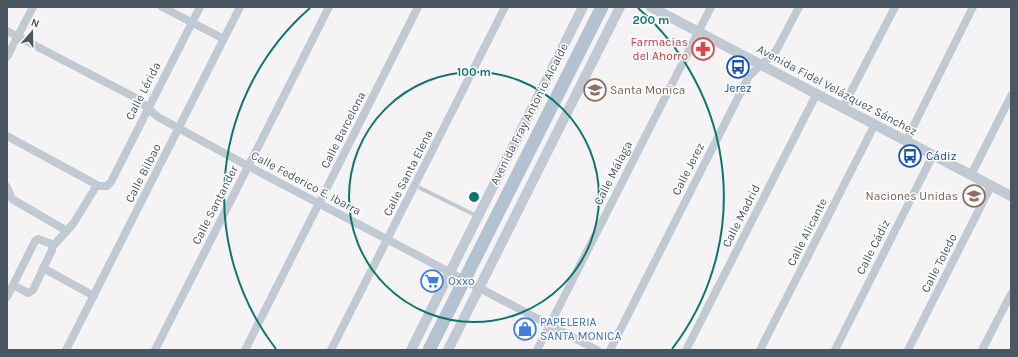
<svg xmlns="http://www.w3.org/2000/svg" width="1018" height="357" font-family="Karla,sans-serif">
<rect width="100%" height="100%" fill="#f5f3f3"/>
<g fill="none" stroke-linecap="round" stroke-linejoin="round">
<path stroke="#c1cad2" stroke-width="4" d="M420 188 477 216"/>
<path stroke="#c1cad2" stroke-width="8" d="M162 7 224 39
M7 31 136 98 158 117 248 166 597 350
M7 57 33 7
M843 107 895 7
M7 136 99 186H107L111 182 200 7
M906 141 973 7
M971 175 1011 96
M7 187 12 199 67 231
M53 246 73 224 97 185
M43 268 94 296
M7 297 35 241 38 239 52 244V250L33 290 28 293 13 285
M66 350 240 7
M155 350 329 7
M245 350 418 7
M331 350 505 7
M537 350 711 7
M610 350 749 76 776 51 799 7
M686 350 817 93
M760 350 875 124
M835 350 933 155
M908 350 991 186
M982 350 1011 294"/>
<path stroke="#c1cad2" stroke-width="10" d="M651 7 1011 196
M411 350 583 7
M448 350 620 7"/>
<path stroke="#b3c2d1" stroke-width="13" d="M429 350 602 7"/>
</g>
<g fill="none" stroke="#0f766e" stroke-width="2">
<circle cx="474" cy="197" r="125"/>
<path d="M276 349A250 250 0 0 1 310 8M638 8A250 250 0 0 1 672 349"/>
</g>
<defs>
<g id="pharmacy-ring" transform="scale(1.15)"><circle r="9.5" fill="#fff" stroke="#e0444e" stroke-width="1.5"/><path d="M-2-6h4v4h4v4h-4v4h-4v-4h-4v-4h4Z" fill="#e0444e"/></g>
<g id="bus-ring" transform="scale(1.15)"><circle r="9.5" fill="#fff" stroke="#1a4fb4" stroke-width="1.5"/><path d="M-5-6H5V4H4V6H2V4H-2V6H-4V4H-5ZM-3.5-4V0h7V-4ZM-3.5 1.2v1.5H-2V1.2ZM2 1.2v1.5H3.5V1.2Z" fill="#1a4fb4"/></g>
<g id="school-ring" transform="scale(1.15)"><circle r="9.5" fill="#fff" stroke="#8d6e63" stroke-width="1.5"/><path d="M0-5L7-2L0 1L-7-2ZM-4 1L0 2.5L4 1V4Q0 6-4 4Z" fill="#8d6e63"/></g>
<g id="supermarket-ring" transform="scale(1.15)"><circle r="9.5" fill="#fff" stroke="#3f7fe0" stroke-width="1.5"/><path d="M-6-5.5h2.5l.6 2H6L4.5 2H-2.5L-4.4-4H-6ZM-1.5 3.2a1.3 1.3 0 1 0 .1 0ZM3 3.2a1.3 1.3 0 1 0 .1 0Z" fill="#3f7fe0"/></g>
<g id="shop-ring" transform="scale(1.15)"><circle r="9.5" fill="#fff" stroke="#3f7fe0" stroke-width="1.5"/><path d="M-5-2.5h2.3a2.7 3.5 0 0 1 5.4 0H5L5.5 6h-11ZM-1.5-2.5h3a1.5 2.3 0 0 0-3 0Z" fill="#3f7fe0"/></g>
</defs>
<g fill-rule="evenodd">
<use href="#pharmacy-ring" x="703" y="49"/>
<use href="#bus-ring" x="738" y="67"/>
<use href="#school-ring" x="595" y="90"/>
<use href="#bus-ring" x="910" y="156"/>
<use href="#school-ring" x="974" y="196"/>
<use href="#supermarket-ring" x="432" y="281"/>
<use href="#shop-ring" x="525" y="329"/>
</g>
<g text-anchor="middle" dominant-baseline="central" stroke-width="3" stroke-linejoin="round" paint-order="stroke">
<g font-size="12" fill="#be3a42" stroke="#fff" text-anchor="end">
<text x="688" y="42">Farmacias<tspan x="688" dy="14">del Ahorro</tspan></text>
</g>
<g font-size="12" fill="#164399" stroke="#fff">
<text x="738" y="88">Jerez</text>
<text x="926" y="156" text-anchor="start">Cádiz</text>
</g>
<g font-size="12" fill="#785e54" stroke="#fff" text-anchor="start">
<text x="610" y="90">Santa Monica</text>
<text x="958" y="196" text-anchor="end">Naciones Unidas</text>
</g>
<g font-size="12" fill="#4a5661" stroke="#fff">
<text transform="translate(837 90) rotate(28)">Avenida Fidel Velázquez Sánchez</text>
<text transform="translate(143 91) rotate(-63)">Calle Lérida</text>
<text transform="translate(529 114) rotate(-63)">Avenida Fray Antonio Alcalde</text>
<text transform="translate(343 130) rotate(-63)">Calle Barcelona</text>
<text transform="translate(688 169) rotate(-63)">Calle Jerez</text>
<text transform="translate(143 173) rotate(-63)">Calle Bilbao</text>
<text transform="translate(408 173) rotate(-63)">Calle Santa Elena</text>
<text transform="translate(613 173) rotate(-63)">Calle Málaga</text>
<text transform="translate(306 183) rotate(28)">Calle Federico E. Ibarra</text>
<text transform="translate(215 205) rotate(-63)">Calle Santander</text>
<text transform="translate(741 216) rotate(-63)">Calle Madrid</text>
<text transform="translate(807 232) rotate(-63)">Calle Alicante</text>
<text transform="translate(873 247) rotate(-63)">Calle Cádiz</text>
<text transform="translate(939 263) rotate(-63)">Calle Toledo</text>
</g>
<g font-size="12" fill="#366cbe" stroke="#fff" text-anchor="start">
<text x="448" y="281">Oxxo</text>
<text x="540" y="322">PAPELERIA<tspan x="540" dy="14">SANTA MONICA</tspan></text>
</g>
</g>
<circle cx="474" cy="197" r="6" fill="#0f766e" stroke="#fff" stroke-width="2"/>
<g font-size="12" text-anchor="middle" font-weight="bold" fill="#0f766e" stroke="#fff" stroke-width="3" stroke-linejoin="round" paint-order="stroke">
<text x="651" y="24">200 m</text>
<text x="474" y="76">100 m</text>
</g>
<rect width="1018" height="357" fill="none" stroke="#4a5661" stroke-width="16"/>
<g transform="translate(32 32) rotate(20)" stroke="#ffffff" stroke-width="3" paint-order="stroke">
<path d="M0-3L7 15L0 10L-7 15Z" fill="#4a5661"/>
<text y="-6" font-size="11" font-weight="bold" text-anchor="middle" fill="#4a5661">N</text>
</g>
</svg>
